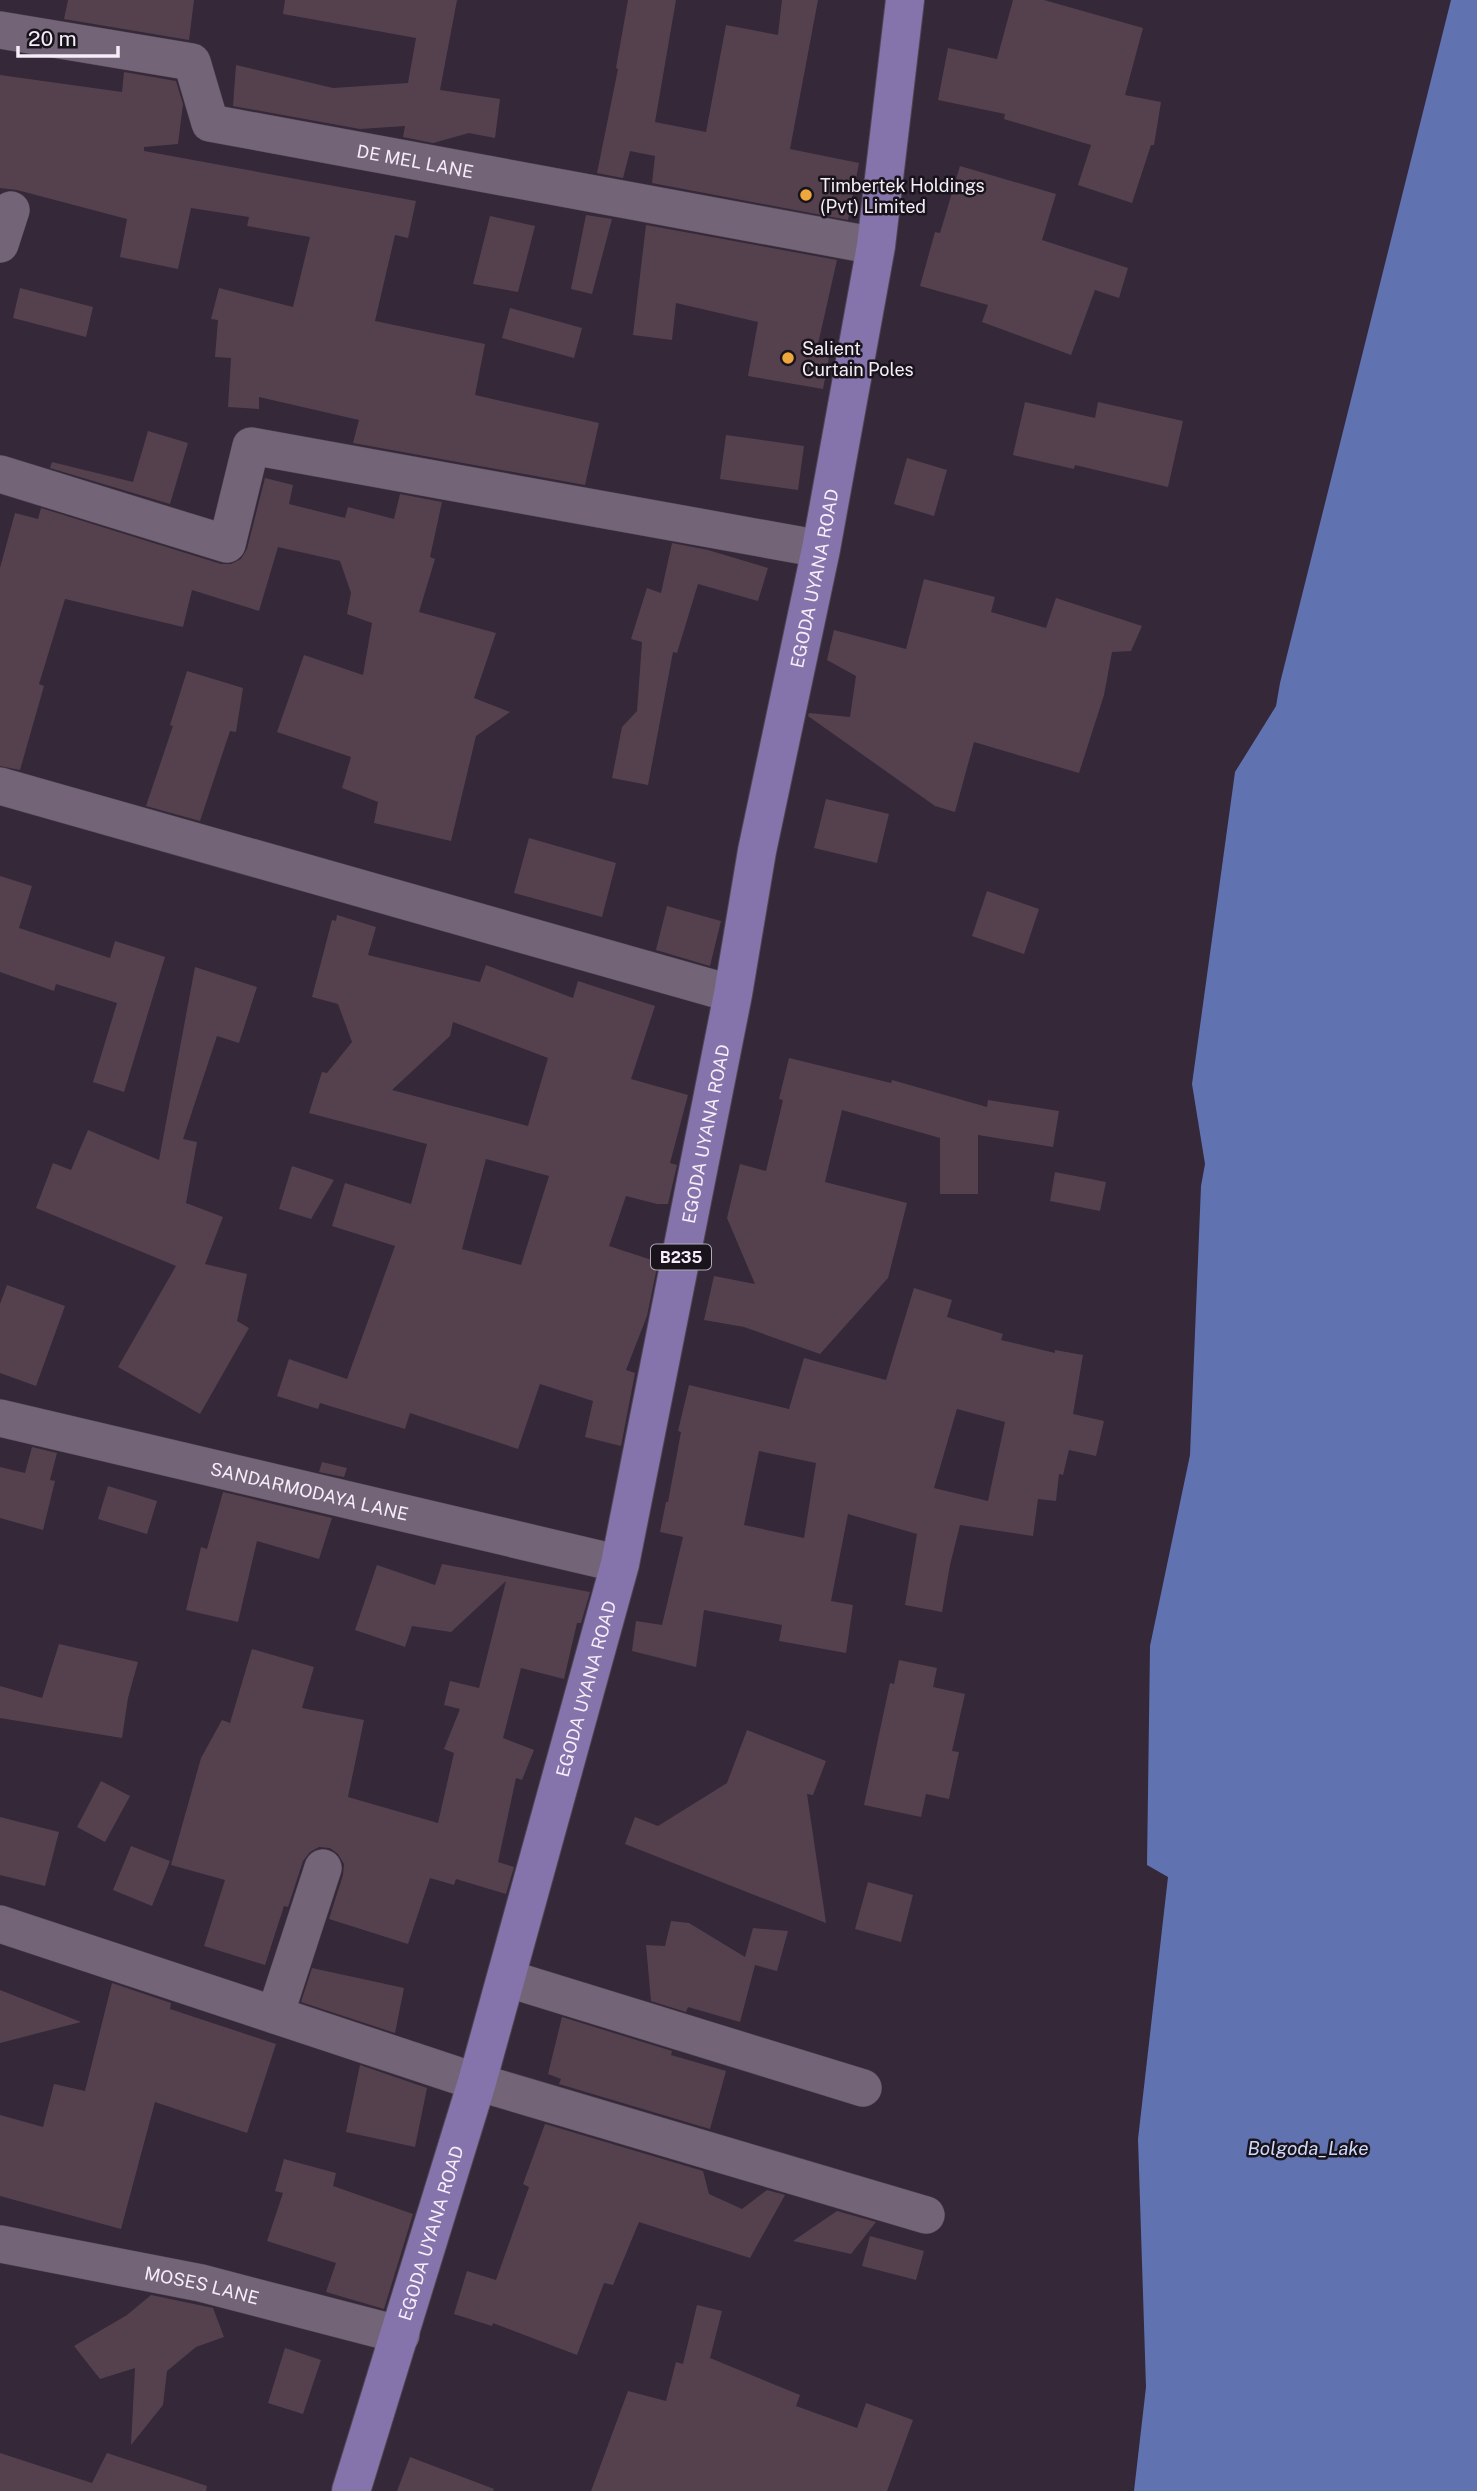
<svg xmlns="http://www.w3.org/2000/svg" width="1477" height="2491" font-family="'Public Sans',sans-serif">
<rect width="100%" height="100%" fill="#342839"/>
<path fill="#6172b0" d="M1451 0H1477V2491H1134L1146 2387 1138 2139 1168 1877 1147 1865 1150 1646 1190 1455 1201 1186 1205 1164 1192 1084 1235 772 1276 706 1280 683Z"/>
<path fill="#55414e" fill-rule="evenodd" d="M68 0H194L189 40 64 19Z
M285 0H457L440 90 500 99 495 138 469 133 433 143 403 137 405 126 360 129 233 106 236 65 333 88 408 83 416 38 283 14Z
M628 0H676L655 122 706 132 726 25 778 35 782 0H818L790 149 859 163 848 220 652 183 655 156 630 151 623 178 597 173 618 69 616 68Z
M1013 0H1044L1143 28 1125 95 1161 102 1154 145H1151L1132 203 1078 185 1091 145 1004 119 1005 114 938 100 948 48 997 59Z
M124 72 176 81 183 104 178 144 144 147V151L416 201 408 238 395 235 375 321 485 344 475 395 599 423 585 485 353 443 359 420 259 397V409L228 407 231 358 215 357 218 320 211 319 219 288 293 307 310 237 247 226 249 217 191 208 178 269 120 257 127 219 17 190 0 188V75L122 92Z
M960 166 1056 194 1042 240 1128 268 1119 298 1095 290 1071 355 982 322 988 305 920 286 935 232 940 233Z
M586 215 612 219 592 294 571 289Z
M490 216 535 226 518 292 473 284Z
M646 225 837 260 818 344 831 347 823 389 748 376 758 322 676 303 672 340 633 335Z
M20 288 93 307 86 337 13 318Z
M510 308 582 328 574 358 502 338Z
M1025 402 1095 418 1098 402 1183 421 1168 487 1075 465 1074 469 1013 455Z
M148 431 188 443 170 504 50 468 52 462 133 482Z
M726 435 804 446 798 490 720 479Z
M907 458 947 470 934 516 894 504Z
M265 478 293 485 289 504 345 518 348 507 394 519 400 494 442 502 430 557 435 559 419 612 496 633 474 698 510 712 476 736 451 841 374 823 378 802 342 788 351 757 277 732 304 655 363 675 372 623 347 614 351 593 340 561 278 547 259 611 192 590 183 627 65 599 39 684 44 686 20 770 0 766V568L15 513 38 519 41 508 221 564H231L241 559 247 549Z
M672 543 708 550 768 568 758 601 698 584 677 653 673 652 648 785 612 778 622 727 637 711 642 642 631 639 647 588 661 593Z
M924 579 995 597 991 612 1046 628 1056 598 1142 626 1131 651 1112 652 1104 695 1079 773 974 742 955 812 935 806 808 716 809 713 850 717 856 676 827 660 834 630 906 649Z
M187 671 243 688 236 732 230 731 200 821 146 806 173 726 170 725Z
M826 799 889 814 877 863 814 848Z
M529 838 616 863 602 917 514 893Z
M0 876 32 886 19 928 110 958 115 941 165 957 124 1092 93 1082 117 1003 56 984 54 991 0 972Z
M987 891 1039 909 1024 954 972 936Z
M667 906 721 921 710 966 656 950Z
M337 915 376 927 368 955 480 982 486 965 573 998 578 981 655 1006 631 1079 688 1095 670 1163 677 1165 668 1204H657L626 1196 609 1246 658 1262 647 1316 626 1370 635 1373 621 1446 585 1437 593 1401 540 1384 518 1449 410 1413 405 1429 320 1403 318 1409 277 1396 289 1359 347 1379 395 1246 332 1226 345 1183 411 1204 427 1144 309 1113 322 1072 327 1073 352 1042 338 1004 312 997 332 920 336 921ZM453 1022 548 1058 528 1126 392 1090 450 1036ZM486 1159 549 1176 521 1265 462 1249Z
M195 967 257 987 239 1043 217 1036 183 1139 197 1142 186 1203 223 1217 205 1264 247 1274 237 1321 249 1328 200 1414 118 1367 176 1266 36 1208 53 1163 71 1170 88 1130 159 1160Z
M789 1058 891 1083 892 1080 987 1107 988 1100 1059 1111 1053 1147 978 1135V1194H940V1138L842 1110 825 1182 907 1203 888 1278 820 1354 744 1327 704 1320 714 1276 755 1284 727 1218 740 1164 766 1171 783 1100 779 1099Z
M292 1166 334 1180 311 1219 279 1209Z
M1055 1172 1106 1182 1100 1211 1050 1201Z
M7 1285 65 1306 36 1386 0 1373V1304Z
M914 1288 952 1300 947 1317 1003 1334 1001 1340 1055 1353V1350L1083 1355 1073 1414 1104 1421 1096 1456 1069 1450 1063 1475 1059 1474 1056 1501 1038 1499 1033 1536 960 1525 950 1565 942 1612 905 1605 917 1534 848 1514 831 1601 853 1605 846 1653 779 1641 782 1625 704 1610 696 1667 632 1651 636 1621 662 1625 683 1537 660 1532 666 1502H668L681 1432 678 1431 689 1385 789 1409 804 1358 886 1380ZM957 1409 1005 1422 988 1501 934 1488ZM759 1451 816 1463 804 1538 744 1525Z
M32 1447 57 1453 50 1480 55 1481 43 1530 0 1518V1467L25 1473Z
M322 1462 347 1468 344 1477 319 1472Z
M108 1486 157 1501 147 1534 98 1519Z
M223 1492 332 1518 319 1559 257 1541 238 1622 186 1610 201 1547 207 1549Z
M442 1564 590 1592 581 1623H577L564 1679 521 1668 503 1738 534 1750 522 1780 516 1778 498 1862 514 1867 506 1894 456 1879 454 1885 430 1878 408 1944 329 1919 343 1875 344 1864 338 1854 330 1848 319 1847 310 1852 303 1861 288 1907 284 1906 265 1965 204 1946 225 1880 171 1865 201 1758 222 1720 230 1723 252 1649 314 1667 302 1708 364 1720 348 1797 438 1823 454 1753 444 1749 460 1709 444 1705 450 1681 479 1688 506 1581 451 1632 412 1626 405 1647 355 1630 377 1565 435 1585Z
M59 1644 138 1662 128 1698 122 1738 0 1718V1686L42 1698Z
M899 1660 937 1668 933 1687 965 1694 952 1751 959 1752 949 1799 926 1794 921 1817 864 1805 890 1683 894 1684Z
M747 1730 826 1761 813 1795 807 1794 826 1923 625 1844 635 1817 658 1826 727 1783Z
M101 1781 130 1796 105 1842 77 1827Z
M0 1817 59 1832 45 1886 0 1875Z
M131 1846 170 1861 152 1906 113 1890Z
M868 1882 913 1895 901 1942 855 1929Z
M671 1921 689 1923 745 1957 753 1928 788 1931 777 1971 755 1965 740 2022 688 2007 686 2012 651 2001 646 1945 665 1946Z
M312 1968 404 1988 395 2033 301 2002Z
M112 1983 171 2003 170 2009 276 2044 247 2133 155 2102 121 2229 0 2196V2115L43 2127 54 2084 85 2091Z
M0 1990 81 2022 0 2043Z
M562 2017 672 2051 671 2055 726 2071 710 2129 559 2084 561 2079 548 2074Z
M360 2065 427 2088 415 2147 346 2132Z
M545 2124 703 2171 709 2194 742 2209 767 2190 785 2195 750 2258 639 2222 613 2285 604 2283 577 2355 493 2323 492 2326 454 2314 467 2271 496 2280 529 2187 523 2184Z
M284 2159 336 2173 333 2186 413 2214 384 2309 326 2292 336 2263 267 2241 283 2193 275 2191Z
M837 2211 876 2222 851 2254 793 2241Z
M870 2236 924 2251 916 2280 862 2266Z
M151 2295 213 2308 224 2337 196 2347 167 2371 163 2405 131 2445 135 2368 100 2379 74 2346 127 2315Z
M697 2305 722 2311 710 2358 800 2395 796 2406 857 2428 866 2403 913 2420 887 2491H591L628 2391 666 2401 676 2362 683 2364Z
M285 2348 321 2360 303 2414 268 2403Z
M0 2453 92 2483 107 2453 207 2486 206 2491H0Z
M410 2457 494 2489 493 2491H397Z"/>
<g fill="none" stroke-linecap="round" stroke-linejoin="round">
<g stroke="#504654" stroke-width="38">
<g id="minor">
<path id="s1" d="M0 30 192 62 210 123 876 246"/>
<path d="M0 244 11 210"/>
<path d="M0 474 227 544 251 446 821 549"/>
<path d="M0 786 733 994"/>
<path id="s2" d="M0 1418 620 1564"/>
<path d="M0 1924 477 2082 926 2215"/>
<path d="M506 1978 863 2088"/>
<path d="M275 2015 323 1868"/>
<path id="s3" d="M0 2244 201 2283 401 2335"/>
</g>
</g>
<g stroke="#504654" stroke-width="40">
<g id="primary">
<path id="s4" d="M351 2491 477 2082 620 1564 733 994 757 851 821 549 876 246 905 0"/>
</g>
</g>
<use href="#minor" stroke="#736577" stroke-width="37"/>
<use href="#primary" stroke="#8573ab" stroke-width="38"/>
</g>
<g fill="#eea73d" stroke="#19141b" stroke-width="2.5">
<circle cx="806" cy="195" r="7"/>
<circle cx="788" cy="358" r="7"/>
</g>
<g text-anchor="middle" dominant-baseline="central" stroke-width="5" stroke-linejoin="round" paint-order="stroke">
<rect fill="#19141b" stroke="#b3acb6" stroke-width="2" x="651" y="1244.5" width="60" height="25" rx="5"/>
<g font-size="16" font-weight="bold" fill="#f5edf8">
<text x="681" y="1257">B235</text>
</g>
<g font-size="18" fill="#f5edf8" stroke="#19141b">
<text stroke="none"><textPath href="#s1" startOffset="467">DE MEL LANE</textPath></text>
<text stroke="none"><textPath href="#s4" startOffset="1970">EGODA UYANA ROAD</textPath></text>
<text stroke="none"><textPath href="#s4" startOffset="1404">EGODA UYANA ROAD</textPath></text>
<text stroke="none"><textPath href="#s2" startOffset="318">SANDARMODAYA LANE</textPath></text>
<text stroke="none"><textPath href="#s4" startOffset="836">EGODA UYANA ROAD</textPath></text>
<text stroke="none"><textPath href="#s4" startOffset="270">EGODA UYANA ROAD</textPath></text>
<text stroke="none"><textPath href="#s3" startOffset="206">MOSES LANE</textPath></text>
</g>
<g font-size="18" fill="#f5edf8" stroke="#19141b" text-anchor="start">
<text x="820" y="185">Timbertek Holdings<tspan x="820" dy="21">(Pvt) Limited</tspan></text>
<text x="802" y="348">Salient<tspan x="802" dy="21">Curtain Poles</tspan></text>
</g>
<g font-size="19" font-style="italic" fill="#cdd9fd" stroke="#19141b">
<text x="1308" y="2148">Bolgoda_Lake</text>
</g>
</g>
<path d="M18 46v10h100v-10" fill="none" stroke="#f5edf8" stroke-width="3.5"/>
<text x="28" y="46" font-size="21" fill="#f5edf8" stroke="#19141b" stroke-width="5" paint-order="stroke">20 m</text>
</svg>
